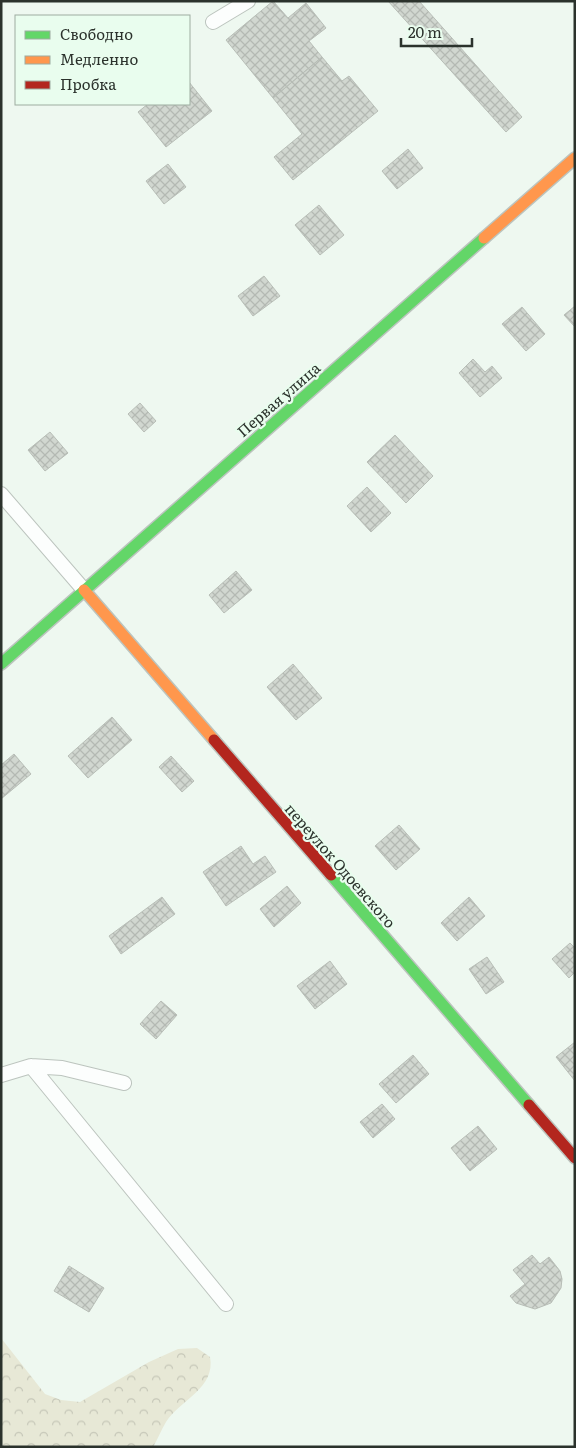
<svg xmlns="http://www.w3.org/2000/svg" width="576" height="1448" font-family="Literata,serif">
<defs>
<pattern id="forest-crowns" width="20" height="18" patternUnits="userSpaceOnUse" patternTransform="scale(1.25)"><rect width="20" height="18" fill="#e7e8d6"/><path d="M2 6a3 3 0 1 1 6 0M12 15a3 3 0 1 1 6 0" fill="none" stroke="#c6c7b8"/></pattern>
<pattern id="building-cross-hatch" width="8" height="8" patternUnits="userSpaceOnUse" patternTransform="scale(1.25)"><rect width="8" height="8" fill="#d1d7d0"/><path d="M0 0l8 8M0 8l8-8" fill="none" stroke="#b4b9b3"/></pattern>
</defs>
<rect width="100%" height="100%" fill="#eef8f0"/>
<path fill="url(#forest-crowns)" d="M1 1338 45 1394 61 1400 80 1402 149 1362 178 1349 197 1348 210 1357C216 1388 180 1400 166 1422 161 1430 158 1439 153 1447H1Z"/>
<path fill="url(#building-cross-hatch)" stroke="#b8beb7" d="M273 1 288 18 306 3 326 28 309 41 322 57 273 98 226 40Z
M388 1H419L522 117 506 132Z
M322 57 342 81 349 76 378 111 293 180 274 157 302 134 273 98Z
M189 82 212 111 166 147 138 112 148 104H189Z
M408 149 423 168 397 189 382 171Z
M168 164 186 187 164 204 146 181Z
M319 205 344 235 320 255 295 225Z
M264 276 280 296 253 316 238 296Z
M575 306V327L564 315Z
M522 307 545 334 526 351 502 324Z
M473 359 485 372 492 366 502 378 480 397 459 373Z
M140 403 156 421 144 432 128 414Z
M50 432 68 453 45 471 28 450Z
M395 435 433 476 406 503 367 462Z
M367 487 391 513 371 532 347 506Z
M236 571 252 590 224 613 209 595Z
M293 664 322 698 296 720 267 687Z
M112 717 132 740 88 778 68 756Z
M14 754 31 774 1 799V765Z
M171 756 194 781 182 792 159 767Z
M399 825 420 849 396 870 375 846Z
M241 846 253 864 265 856 276 872 226 906 203 872Z
M287 886 301 903 274 927 260 909Z
M162 897 175 914 121 954 109 936Z
M469 897 485 916 457 941 441 923Z
M570 943 575 948V972L569 978 552 959Z
M487 957 504 982 486 994 469 969Z
M330 961 347 984 315 1009 297 986Z
M161 1001 177 1015 156 1039 140 1024Z
M575 1042V1081L556 1057Z
M413 1055 429 1074 396 1103 379 1084Z
M382 1104 395 1119 373 1138 360 1122Z
M478 1126 497 1149 470 1171 451 1148Z
M532 1255 540 1264 549 1257 560 1271 562 1279 561 1288 551 1303 535 1309 516 1303 510 1296 525 1284 513 1270Z
M69 1266 104 1288 89 1312 54 1291Z"/>
<g fill="none" stroke-linecap="round" stroke-linejoin="round">
<g stroke="#bcc4be" stroke-width="16">
<path id="lane" d="M213 22 248 1
M1 494 84 590
M31 1066 226 1304
M1 1075 31 1066 62 1068 124 1083"/>
</g>
<g stroke="#bcc4be" stroke-width="14">
<path id="fast" d="M1 664 484 238
M331 875 529 1105"/>
</g>
<g stroke="#bcc4be" stroke-width="14">
<path id="slow" d="M484 238 575 158
M84 590 214 740"/>
</g>
<g stroke="#bcc4be" stroke-width="14">
<path id="jam" d="M214 740 331 875
M529 1105 575 1158"/>
</g>
<use href="#lane" stroke="#fcfefd" stroke-width="14"/>
<use href="#fast" stroke="#63d668" stroke-width="11"/>
<use href="#slow" stroke="#ff974d" stroke-width="11"/>
<use href="#jam" stroke="#b3261e" stroke-width="11"/>
</g>
<g text-anchor="middle" dominant-baseline="central" stroke-width="4.5" stroke-linejoin="round" paint-order="stroke">
<g font-size="15" fill="#2b322c" stroke="#e9fdee">
<text transform="translate(278 399) rotate(-41)">Первая улица</text>
<text transform="translate(341 865) rotate(49)">переулок Одоевского</text>
</g>
</g>
<rect width="576" height="1448" fill="none" stroke="#2b322c" stroke-width="5"/>
<rect x="15" y="15" width="175" height="90" fill="#e9fdee" stroke="#9daca0"/>
<rect x="25" y="31" width="25" height="8" fill="#63d668" stroke="#9daca0"/>
<text x="60" y="40" font-size="15" fill="#2b322c">Свободно</text>
<rect x="25" y="56" width="25" height="8" fill="#ff974d" stroke="#9daca0"/>
<text x="60" y="65" font-size="15" fill="#2b322c">Медленно</text>
<rect x="25" y="81" width="25" height="8" fill="#b3261e" stroke="#9daca0"/>
<text x="60" y="90" font-size="15" fill="#2b322c">Пробка</text>
<path d="M401 38v8h71v-8" fill="none" stroke="#2b322c" stroke-width="2.5"/>
<text x="408" y="38" font-size="15" fill="#2b322c" stroke="#e9fdee" stroke-width="4" paint-order="stroke">20 m</text>
</svg>
